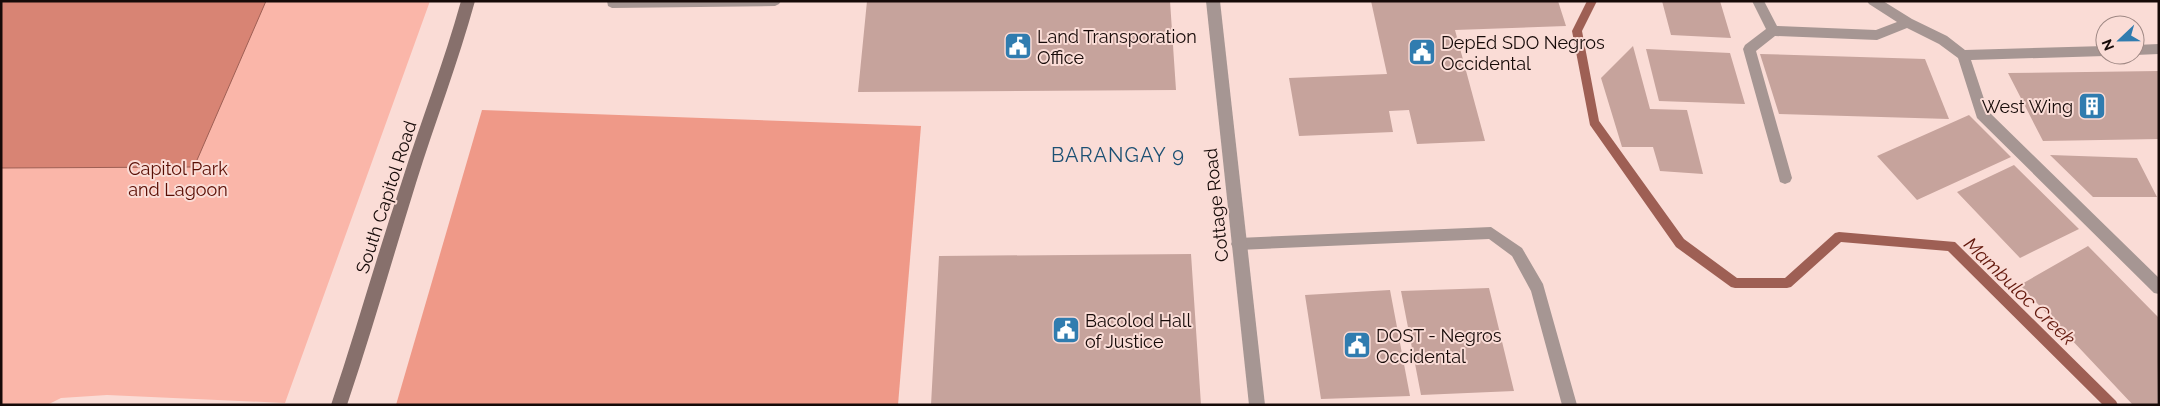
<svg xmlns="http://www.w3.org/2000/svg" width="2160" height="406" font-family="Raleway,sans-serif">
<rect width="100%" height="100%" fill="#fadcd6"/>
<path fill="#fab6a9" d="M1 1H430L285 403 107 395 61 398 47 405H1Z"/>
<path fill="#ef9988" d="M482 110 921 126 898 405H396Z"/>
<path fill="#d88474" stroke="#9e5f54" d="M1 1H266L194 167 1 168Z"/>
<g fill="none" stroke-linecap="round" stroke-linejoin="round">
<path fill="#9e5f54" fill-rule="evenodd" d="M1587 1H1597L1582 31 1599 121 1684 239 1737 278H1785L1835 233 1839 232 1955 242 2116 401 2118 405H2103L1948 251 1841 242 1791 287 1787 288H1735L1731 287 1676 247 1590 125 1572 31Z"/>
</g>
<path fill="#c6a39c" d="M867 1H1170L1176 90 858 92Z
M1371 1H1558L1566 26 1455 30 1485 141 1417 144 1409 110 1389 111 1393 132 1299 136 1289 78 1387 74Z
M1662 1H1720L1731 38 1671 35Z
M1633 46 1650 109 1687 110 1703 174 1660 171 1653 147H1622L1601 78Z
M1646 49 1730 53 1745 104 1659 101Z
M1760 54 1925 59 1949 119 1779 114Z
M2159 71V139L2043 141 2008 73Z
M1969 115 2011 157 1917 200 1877 156Z
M2050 155 2137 158 2157 197H2093Z
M2014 165 2079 229 2020 258 1957 192Z
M2088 246 2159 318 2157 405H2133L2020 285Z
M1191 254 1201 405H931L939 256Z
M1489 288 1514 391 1421 395 1401 291Z
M1390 290 1410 396 1321 399 1305 295Z"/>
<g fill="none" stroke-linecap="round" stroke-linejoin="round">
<path fill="#a69693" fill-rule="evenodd" d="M607 1H781L779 4 775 6 612 8 608 6Z
M1752 1H1764L1777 26 1876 30 1897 22 1869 4 1867 1H1883L1912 19 1947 36 1965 50 2105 46V55H2108L2105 56 1971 60 1988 111 2159 278V294L2154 293 1977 118 1958 58 1939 44 1907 28 1877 40 1775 36 1756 51 1792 178 1790 182 1785 184 1780 182 1743 49 1745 45 1766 29Z
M2159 44V54L2135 55V45Z
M1491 227 1522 248 1543 284 1577 405H1562L1531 291 1512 256 1489 239 1238 250 1233 248 1231 244 1233 240 1238 238Z"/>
<path fill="#a69693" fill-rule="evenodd" d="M1206 1H1220L1265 405H1249Z"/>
<path fill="#87706c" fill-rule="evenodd" d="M461 1H475C458 63 435 122 416 183 393 257 372 331 347 405H331C356 331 377 255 402 181 421 121 444 62 461 1Z"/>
</g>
<defs>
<g id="civic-square" transform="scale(1.4375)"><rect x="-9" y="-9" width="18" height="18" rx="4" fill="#307caf" stroke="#fadcd6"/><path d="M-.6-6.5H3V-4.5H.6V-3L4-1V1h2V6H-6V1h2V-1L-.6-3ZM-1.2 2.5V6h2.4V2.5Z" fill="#fff"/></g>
<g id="building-square" transform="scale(1.4375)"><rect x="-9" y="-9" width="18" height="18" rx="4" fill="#307caf" stroke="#fadcd6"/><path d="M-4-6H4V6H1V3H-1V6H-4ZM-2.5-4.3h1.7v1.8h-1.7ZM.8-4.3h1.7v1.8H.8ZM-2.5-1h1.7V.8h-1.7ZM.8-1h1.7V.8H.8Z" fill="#fff"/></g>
</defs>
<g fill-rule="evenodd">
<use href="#civic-square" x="1018" y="46"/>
<use href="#civic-square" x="1422" y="52"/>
<use href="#building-square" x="2092" y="106"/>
<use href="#civic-square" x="1066" y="330"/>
<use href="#civic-square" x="1357" y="345"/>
</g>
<g text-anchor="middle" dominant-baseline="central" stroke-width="4" stroke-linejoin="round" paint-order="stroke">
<g font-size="18" fill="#160a08" stroke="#fadcd6" text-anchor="start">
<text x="1037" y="36">Land Transporation<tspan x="1037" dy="21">Office</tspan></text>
<text x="1441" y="42">DepEd SDO Negros<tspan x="1441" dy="21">Occidental</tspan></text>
<text x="2073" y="106" text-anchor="end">West Wing</text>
<text x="1085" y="320">Bacolod Hall<tspan x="1085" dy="21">of Justice</tspan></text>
<text x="1376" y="335">DOST - Negros<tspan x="1376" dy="21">Occidental</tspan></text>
</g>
<g font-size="18" fill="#590d03" stroke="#fadcd6">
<text x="178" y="168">Capitol Park<tspan x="178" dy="21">and Lagoon</tspan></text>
</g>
<g font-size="18" fill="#160a08" stroke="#fadcd6">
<text transform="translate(386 197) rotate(-72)">South Capitol Road</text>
<text transform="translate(1216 205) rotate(-96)">Cottage Road</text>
</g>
<g font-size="19" font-style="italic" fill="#62170b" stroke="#fadcd6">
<text transform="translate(2020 291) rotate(44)">Mambuloc Creek</text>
</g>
<g font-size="20" letter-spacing="1" fill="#1c5073" stroke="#fadcd6">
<text x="1118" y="155">BARANGAY 9</text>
</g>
</g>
<rect width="2160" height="406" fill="none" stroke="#160a08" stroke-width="5"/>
<g transform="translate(2120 40) rotate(248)"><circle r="24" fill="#fadcd6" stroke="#9f8884"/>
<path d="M0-4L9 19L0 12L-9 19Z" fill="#307caf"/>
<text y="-8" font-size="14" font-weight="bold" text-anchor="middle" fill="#160a08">N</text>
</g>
</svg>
